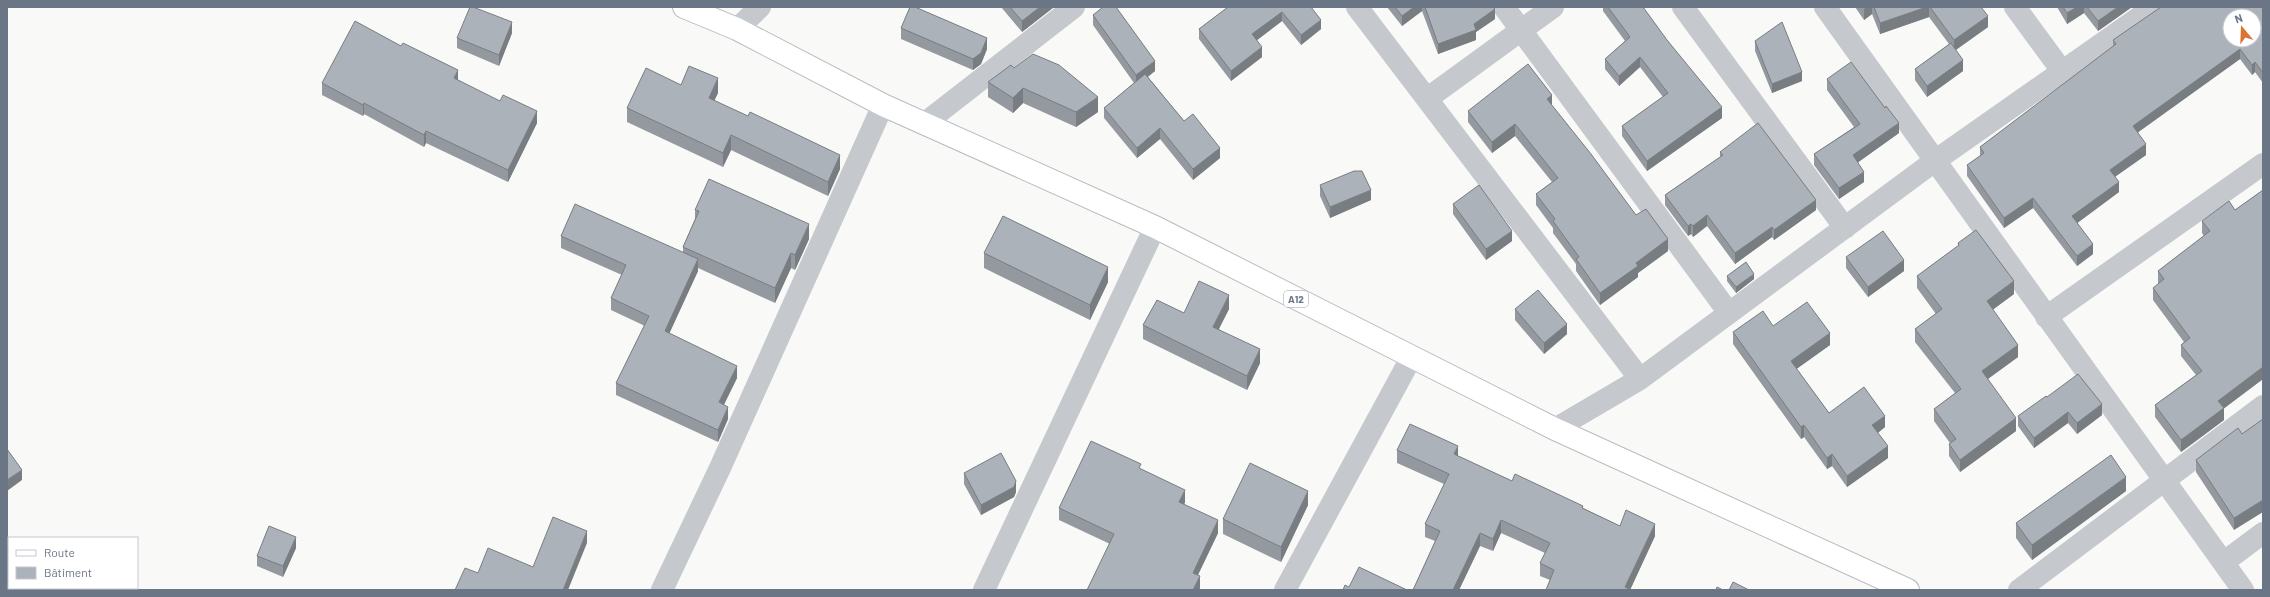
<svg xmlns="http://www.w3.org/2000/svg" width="2270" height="597" font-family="Barlow,sans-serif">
<rect width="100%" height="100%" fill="#f9f9f7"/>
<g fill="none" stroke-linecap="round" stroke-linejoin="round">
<g stroke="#b8bbc0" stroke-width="24">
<path id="major" d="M684 7 737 29 883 105 1155 227 1555 429 1908 590"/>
</g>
<path stroke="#c5c8cc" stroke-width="22" d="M1357 7 1640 379
M1504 7 1729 313
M1683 7 1845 228
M1825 7 2243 590
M2015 7 2062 71
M737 29 760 7
M1428 98 1553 7
M925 123 1074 7
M2046 317 2263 164
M1555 429 1640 379 1936 160 2154 7
M2224 562 2263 533
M662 590 720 468 883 105
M984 590 1155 227
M1285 590 1411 358
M2019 590 2263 406"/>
<use href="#major" stroke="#fff" stroke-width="22"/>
</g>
<path fill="#94999f" d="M1001 7H1054L1022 32Z
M1228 7H1311L1321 29 1301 45 1282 21 1257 40 1262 57 1231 81 1199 39V29Z
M1387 7H1493L1495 19 1476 32V40L1438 54 1422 11 1402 26Z
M1603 7H1643L1722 118 1647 171 1622 136V126L1663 97 1640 67 1619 86 1605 69V59L1625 41 1603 11Z
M1855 7H1981L1988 27 1956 50 1963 71 1927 97 1915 80V69L1949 44 1929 17 1880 34 1872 14 1864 20Z
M2057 7H2132L2098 31 2084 13 2067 24Z
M2263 7V83L2255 72 2252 75 2240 59 2138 132 2146 155 2115 177 2119 192 2077 223 2093 254 2077 266 2033 208 2004 228 1967 176V165L1980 156V147L2113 47V40Z
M1093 15 1155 71 1148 77 1184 121 1220 158 1193 180 1160 139 1137 158 1104 118V108L1134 83 1093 25Z
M901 28 987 49 981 64 973 70 901 39Z
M512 33 499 66 457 48V38Z
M1755 41 1802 81 1772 93 1755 51Z
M1014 68 1098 112 1076 127 1023 103 1013 113 988 97V82Z
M1827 79 1899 133 1858 162 1864 182 1839 199 1814 165V154L1854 127 1827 90Z
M458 80 537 123 508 182 426 143 424 147 364 114 363 116 322 95V83Z
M681 85 718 93 714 100 840 169 828 196 731 150 723 167 627 122V108Z
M1552 106 1636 215 1668 251 1638 273V277L1600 305 1576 271V264L1553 233V228L1536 205V194L1552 182 1515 136 1492 153 1468 122V111Z
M1720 152 1816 210 1774 240 1772 237 1735 264 1707 226 1693 237 1691 234 1688 236 1665 205V195L1720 157Z
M1320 185 1371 200 1330 218 1320 196Z
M2263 190V379L2224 408V420L2181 452 2155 417V405L2196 375 2181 356V345L2184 342 2153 300V288L2159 284 2158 283V271L2204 236 2202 233V221L2235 210Z
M1453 204 1512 241 1486 260 1453 214Z
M695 210 809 239 795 270 791 268 775 303 698 268V271L669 333 737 378 724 405 728 419 718 442 616 395V383L645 326 611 310V298L622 275 561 248V236L683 253V247L695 219Z
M1958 243 2014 294 1992 310 2018 357 1988 379 2016 431 1960 472 1949 456V444L1950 443 1934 421V409L1955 393 1915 342V329L1936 314 1917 288V276L1958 246Z
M984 253 1108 282 1090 320 984 268Z
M1846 257 1904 271 1868 297 1846 268Z
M1727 276 1754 279 1736 293 1727 281Z
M1229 309 1219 329 1260 363 1247 390 1143 339V325L1184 313Z
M1515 309 1567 334 1544 354 1515 320Z
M1773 326 1830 345 1796 369 1829 413 1885 427 1878 433 1888 458 1847 487 1832 466 1827 469 1804 437 1801 439 1733 344V332Z
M2047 397 2102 415 2077 434 2068 423 2034 448 2018 426V416Z
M2242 434 2234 530 2196 472V460Z
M1397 450 1458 456 1512 481 1583 508 1620 526 1655 536 1630 590H1546L1550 580 1540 576V563L1545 553 1501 533 1493 551 1480 546 1459 590H1413L1435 541 1425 537V524L1444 484 1397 463Z
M1141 469 1185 502 1184 505 1218 533 1198 575 1200 588 1199 590H1087L1110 544 1059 520V508Z
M964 473 1016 492 1014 497 981 515 964 484Z
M2126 491 2032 560 2016 538V523Z
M1308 505 1281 562 1223 534V519Z
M296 548 283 577 257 566V556Z"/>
<path fill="#787d82" d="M1040 7H1054L1022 32V21Z
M1414 7H1422V11L1402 26V16Z
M1867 7H1872V14L1864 20V9Z
M1927 7H1929V17L1880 34V23Z
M2077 7H2084V13L2067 24V13Z
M2118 7H2132L2098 31V21Z
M1495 9V19L1476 32V40L1438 54V44L1474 24Z
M1282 12V21L1252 44V34Z
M1988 16V27L1954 51V40Z
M1321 20V29L1301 45V35Z
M512 22V33L499 66V55Z
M987 38V49L981 64 973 70V59Z
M1262 47V57L1231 81V71Z
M2240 49V59L2133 136V126Z
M1640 57V67L1619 86V76Z
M1963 60V71L1927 97V86Z
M1155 61V71L1136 85V75Z
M2255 62V72L2252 75V65Z
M458 70V82L454 78Z
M1802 72V81L1772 93V84Z
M718 78V93L709 112V98Z
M1023 88V103L1013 113V98Z
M1552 95V106L1547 99Z
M1098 97V112L1076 127V112Z
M364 103V114L363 116V105Z
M1722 107V118L1647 171V161Z
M537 111V123L508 182V170Z
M1899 123V133L1853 166V155Z
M1515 124V136L1492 153V142Z
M1160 128V139L1137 158V148Z
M426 131V143L424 147V135Z
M731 135V150L723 167V153Z
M2146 144V155L2110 180V170Z
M1220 148V158L1193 180V169Z
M840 155V169L828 196V182Z
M1864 172V182L1839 199V188Z
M2119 182V192L2072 227V216Z
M1371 190V200L1330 218V207Z
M2033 198V208L2004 228V218Z
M1816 200V210L1774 240V230Z
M1707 215V226L1693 237V226Z
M809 224V239L795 270V255Z
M1691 224V234L1688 236V226Z
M1772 227V237L1735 264V253Z
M1512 231V241L1486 260V249Z
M1668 239V251L1638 273V277L1600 305V293L1636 263Z
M2093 244V254L2077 266V256Z
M791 253V268L775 303V288Z
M698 259V271L665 343V331Z
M1904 260V271L1868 297V287Z
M1108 267V282L1090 320V305Z
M1754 274V279L1736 293V287Z
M2014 281V294L1987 314V301Z
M1229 295V309L1213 340V327Z
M1567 324V334L1544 354V343Z
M1830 333V345L1791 373V361Z
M2018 345V357L1982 383V371Z
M1260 349V363L1247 390V376Z
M737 366V378L719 414V402Z
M2263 367V379L2218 413V401Z
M2102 404V415L2077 434V423Z
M728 407V419L718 442V430Z
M2224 408V420L2181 452V440Z
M2068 412V423L2034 448V438Z
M1885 416V427L1872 437V425Z
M2016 418V431L1960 472V460Z
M1804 425V437L1801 439V427Z
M1458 446V459L1454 454Z
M1888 446V458L1847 487V476Z
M1832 454V466L1827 469V458Z
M22 470V480L7 491V480Z
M2126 477V491L2032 560V545Z
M1016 481V492L1014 497 981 515V505Z
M1185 490V502L1179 515V502Z
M1308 491V505L1281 562V547Z
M2263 500V512L2234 530V518Z
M1218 520V533L1193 585V573Z
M1501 520V533L1493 551V539Z
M1655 524V536L1630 590H1625V587Z
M587 531V543L568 590H563Z
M1480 533V546L1459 590H1453Z
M296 537V548L283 577V566Z
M1200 576V588L1199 590H1193Z"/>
<path fill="#acb2b9" stroke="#787d82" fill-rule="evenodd" d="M470 7H473L512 22 499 55 457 38Z
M910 7H915L987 38 981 53 973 59 901 28Z
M1010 7H1040L1022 21Z
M1103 7H1116L1155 61 1136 75 1093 15Z
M1228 7H1311L1321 20 1301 35 1282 12 1252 34 1262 47 1231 71 1199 29Z
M1395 7H1414L1402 16Z
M1425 7H1493L1495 9 1474 24 1476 30 1438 44Z
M1608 7H1643L1667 40 1722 107 1647 161 1622 126 1668 93 1640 57 1619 76 1605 59 1630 37Z
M1874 7H1927L1880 23Z
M1930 7H1981L1988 16 1954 40Z
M2063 7H2077L2067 13Z
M2087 7H2118L2098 21Z
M2161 7H2263V73L2255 62 2252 65 2240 49 2133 126 2146 144 2110 170 2119 182 2072 216 2093 244 2077 256 2033 198 2004 218 1967 165 1984 153 1980 147 2116 44 2113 40ZM2230 16H2254V40H2230Z
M355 21 401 46 403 43 458 70 454 78 500 101 503 95 537 111 508 170 426 131 424 135 364 103 363 105 322 83Z
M1782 22 1802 72 1772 84 1755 41Z
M1951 43 1963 60 1927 86 1915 69Z
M1033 54 1059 65 1098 97 1076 112 1023 88 1013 98 988 82 1011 65 1014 68Z
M1851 62 1885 108 1886 106 1899 123 1853 155 1864 172 1839 188 1814 154 1860 124 1827 79Z
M1528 64 1552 95 1547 99 1591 154 1636 215 1646 209 1668 239 1636 263 1638 266 1600 293 1576 259 1579 257 1553 221 1555 219 1536 194 1558 178 1515 124 1492 142 1468 111Z
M689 66 718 78 709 98 748 116 750 112 840 155 828 182 731 135 723 153 627 108 646 68 681 85Z
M1145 74 1184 121 1193 114 1220 148 1193 169 1160 128 1137 148 1104 108Z
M1758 123 1816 200 1774 230 1772 227 1735 253 1707 215 1693 226 1691 224 1688 226 1665 195 1723 155 1720 152Z
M1354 171H1362L1371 190 1330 207 1320 185Z
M709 179 809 224 795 255 791 253 775 288 683 247 699 211 695 210Z
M1479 185 1512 231 1486 249 1453 204Z
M2263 190V367L2218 401 2224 408 2181 440 2155 405 2202 371 2181 345 2190 338 2153 288 2164 279 2158 271 2210 231 2202 221 2229 201 2235 210Z
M575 204 698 259 665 331 737 366 719 402 728 407 718 430 616 383 649 316 611 298 626 265 561 236Z
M1003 216 1108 267 1090 305 984 253Z
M1976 230 2014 281 1987 301 2018 345 1982 371 2016 418 1960 460 1949 444 1956 439 1934 409 1961 389 1915 329 1942 309 1917 276 1959 245 1958 243Z
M1883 231 1904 260 1868 287 1846 257Z
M1746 262 1754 274 1736 287 1727 276Z
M1199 281 1229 295 1213 327 1260 349 1247 376 1143 325 1157 300 1184 313Z
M1538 290 1567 324 1544 343 1515 309Z
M1807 302 1830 333 1791 361 1829 413 1864 387 1885 416 1872 425 1888 446 1847 476 1832 454 1827 458 1804 425 1801 427 1733 332 1763 311 1773 326Z
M2078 374 2102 404 2077 423 2068 412 2034 438 2018 416 2046 396 2047 397Z
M2263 419V500L2234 518 2196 460 2238 428 2242 434Z
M1410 424 1458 446 1454 454 1512 481 1515 474 1583 506 1582 508 1620 526 1626 510 1655 524 1625 587 1629 589V590H1546L1554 570 1540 563 1550 543 1501 520 1493 539 1480 533 1453 590H1413L1440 531 1425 524 1449 474 1397 450Z
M1091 441 1141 464 1139 468 1185 490 1179 502 1218 520 1193 573 1200 576 1193 590H1087L1114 534 1059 508Z
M7 449 22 470 7 480Z
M1001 453 1016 481 1014 487 981 505 964 473Z
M2111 455 2126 477 2032 545 2016 523Z
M1250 463 1308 491 1281 547 1223 519Z
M553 517 587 531 563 590H455L465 568 478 573 488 548 533 567Z
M269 526 296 537 283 566 257 556Z
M1359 567 1407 590H1343L1345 585 1349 587Z
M1733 582 1749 590H1729Z
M1717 587 1723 590H1716Z"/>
<g text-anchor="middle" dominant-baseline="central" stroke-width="4" stroke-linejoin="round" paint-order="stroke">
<rect fill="#fff" stroke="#979eaa" stroke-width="1" x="1284" y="291" width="24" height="16" rx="3"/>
<g font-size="10" font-weight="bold" fill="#6a7586">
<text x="1296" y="299">A12</text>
</g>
</g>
<rect width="2270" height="597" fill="none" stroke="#6a7586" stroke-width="16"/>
<rect x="8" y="537" width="130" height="52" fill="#ffffff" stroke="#c3c8cf"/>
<rect x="16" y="550" width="20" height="6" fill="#ffffff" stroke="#c3c8cf"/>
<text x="44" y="557" font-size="12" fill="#6a7586">Route</text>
<rect x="16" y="567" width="20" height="12" fill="#acb2b9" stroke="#c3c8cf"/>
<text x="44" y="577" font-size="12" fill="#6a7586">Bâtiment</text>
<g transform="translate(2242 28) rotate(341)"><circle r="19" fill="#ffffff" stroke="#c3c8cf"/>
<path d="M0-3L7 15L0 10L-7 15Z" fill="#db7335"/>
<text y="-6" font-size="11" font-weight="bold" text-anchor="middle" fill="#6a7586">N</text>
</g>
</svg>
